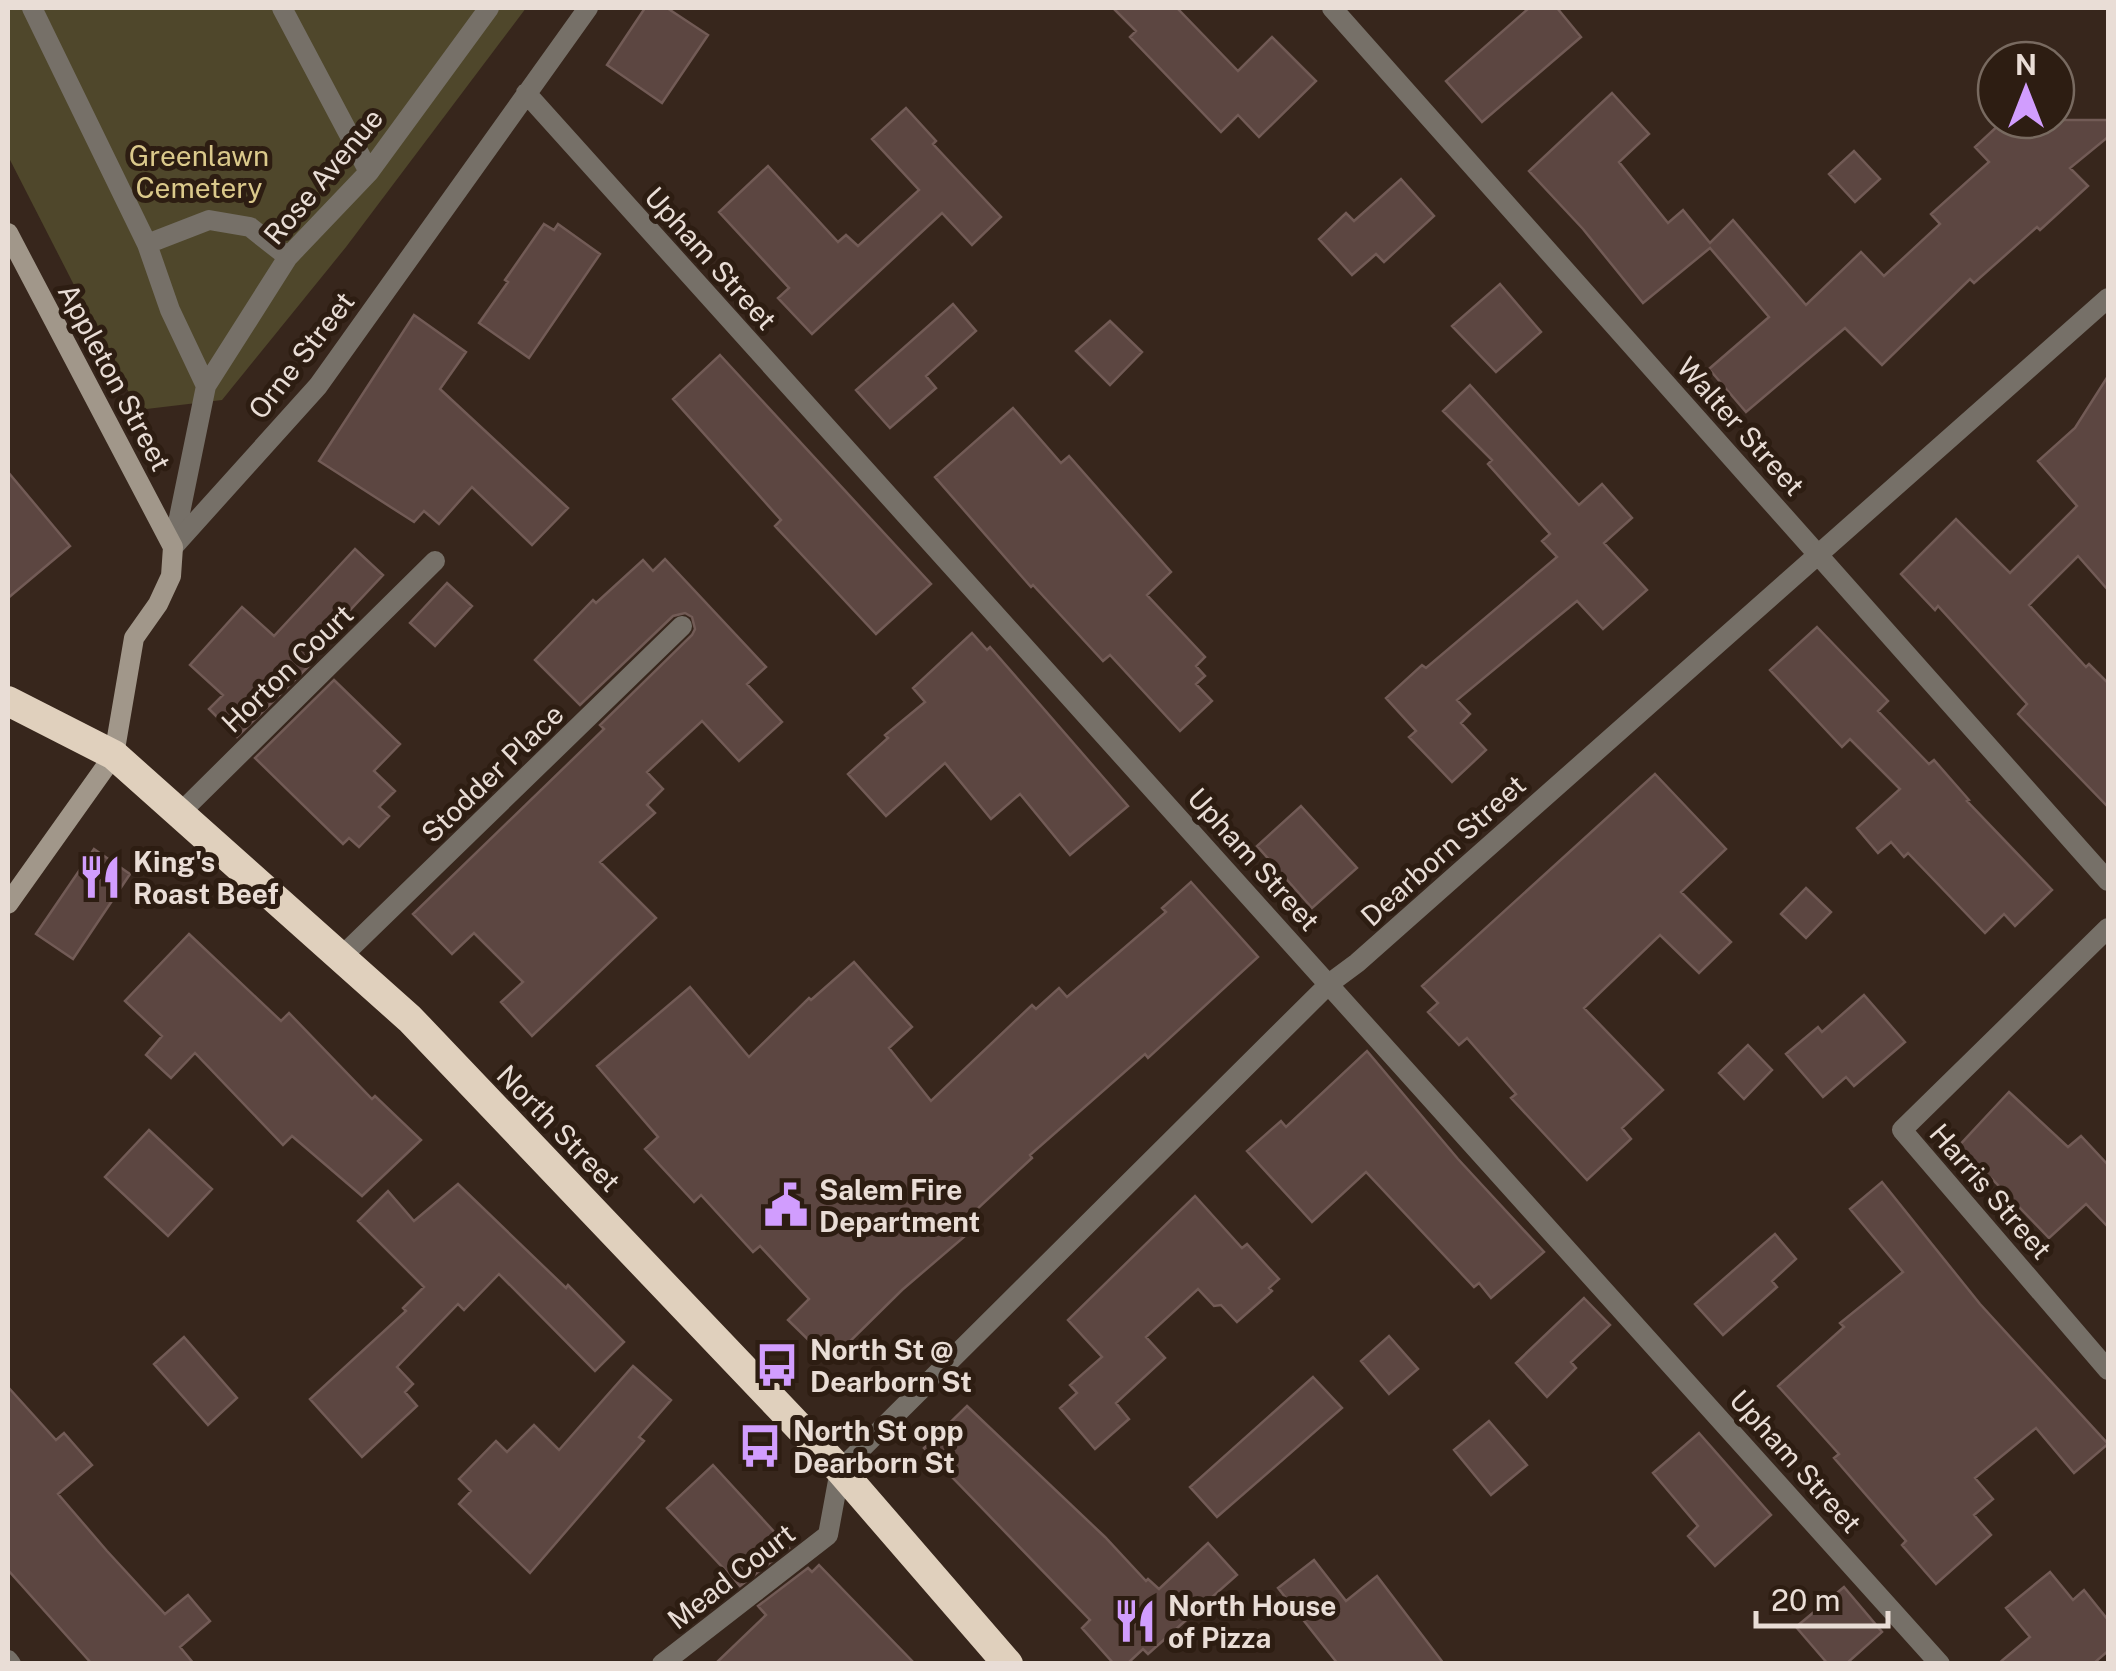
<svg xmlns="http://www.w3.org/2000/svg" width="2116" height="1671" font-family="'Public Sans',sans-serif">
<rect width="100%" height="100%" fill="#37261c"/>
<path fill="#4f472b" d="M8 8H526L346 247 222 400 138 410 8 156Z"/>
<path fill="#5c4641" stroke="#725b56" stroke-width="2.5" d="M645 8H667L708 35 662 103 607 65Z
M1113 8H1177L1238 71 1272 37 1316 81 1259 137 1238 115 1221 132 1130 37 1136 31Z
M1529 8H1557L1581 37 1482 122 1446 81Z
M1612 93 1649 134 1619 162 1668 223 1683 210 1710 243 1733 220 1806 305 1861 252 1884 276 1940 224 1931 214 1989 162 1975 147 2004 120H2108V137L2070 168 2088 186 2040 230 2037 227 1974 283 1970 279 1882 365 1845 328 1746 412 1709 369 1769 317 1710 248 1643 303 1583 229 1529 171Z
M906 108 936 141 933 144 1001 217 972 245 942 213 812 334 778 298 789 288 719 212 768 166 838 242 846 235 858 246 919 190 872 139Z
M1854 151 1880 179 1855 202 1829 174Z
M1401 179 1434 216 1384 262 1376 254 1352 275 1319 239 1346 213 1354 221Z
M544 224 554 230 558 224 600 254 529 358 479 323 508 282 505 280Z
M1500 284 1541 332 1496 372 1452 326Z
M953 304 976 331 926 376 936 388 890 428 856 390Z
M414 315 466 352 440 389 568 508 532 545 472 487 439 524 424 511 414 522 319 461Z
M1110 321 1142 352 1110 385 1076 351Z
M720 355 931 584 876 634 775 526 781 520 673 399Z
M2108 376V590L2078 556 2029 605 2086 667 2089 664 2108 683V807L2018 714 2027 704 1938 606 1935 610 1901 574 1956 519 2010 573 2077 506 2038 461 2075 428Z
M1470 385 1579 505 1602 484 1632 518 1604 543 1647 590 1603 629 1577 601 1457 700 1470 714 1461 723 1486 750 1452 782 1409 737 1416 731 1386 698 1422 665 1426 668 1557 557 1542 541 1550 534 1488 464 1492 460 1443 411Z
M1013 408 1061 463 1069 456 1171 572 1147 595 1205 657 1196 666 1205 676 1196 684 1212 701 1180 731 1110 655 1103 661 1033 585 1031 587 935 477Z
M8 472 70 546 8 598Z
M355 549 383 575 308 655 314 661 237 737 209 709 223 695 190 665 242 607 274 636Z
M665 559 766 667 747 684 782 722 739 761 702 721 647 772 663 789 647 805 655 813 600 862 656 918 532 1036 501 1002 523 982 474 933 452 954 413 914 604 729 600 725 692 635 695 629 692 617 685 613 673 616 580 705 535 660 593 600 596 603 643 560 653 571Z
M447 583 472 606 435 646 410 623Z
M1817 627 1888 701 1878 711 1929 764 1934 760 1969 800 1967 801 2052 890 2015 926 2004 914 1985 933 1908 853 1904 857 1891 842 1878 853 1857 828 1900 789 1850 739 1842 747 1770 670Z
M972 633 987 650 990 647 1128 806 1070 855 1020 794 991 819 945 763 886 816 848 774 888 738 885 735 925 702 913 688Z
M334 680 400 744 374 771 395 791 379 807 389 816 359 847 349 838 343 844 255 758Z
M1655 774 1726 849 1681 892 1731 942 1699 973 1660 935 1584 1008 1663 1090 1622 1128 1631 1139 1587 1180 1511 1098 1516 1094 1467 1038 1459 1045 1428 1012 1438 1003 1422 986Z
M1301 806 1357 868 1312 908 1257 846Z
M94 849 130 874 73 959 36 934Z
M1191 882 1258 957 1148 1058 1145 1054 1030 1155 1032 1158 963 1222 971 1231 902 1290 830 1361 788 1320 809 1299 760 1246 753 1252 701 1195 694 1202 645 1149 658 1137 597 1066 690 987 749 1057 809 998 811 1000 854 962 912 1027 889 1048 931 1101 1032 1005 1036 1009 1059 988 1067 997 1166 912 1162 908Z
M1806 888 1831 912 1806 938 1781 914Z
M189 934 281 1021 289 1013 372 1099 375 1096 421 1140 362 1196 292 1136 283 1145 195 1053 171 1078 146 1055 162 1036 125 1001Z
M1864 995 1905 1042 1854 1086 1846 1077 1823 1097 1786 1054 1818 1027 1822 1032Z
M1748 1045 1772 1070 1744 1099 1719 1073Z
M1367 1051 1458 1159 1544 1252 1491 1298 1479 1283 1474 1287 1366 1172 1312 1222 1247 1151 1281 1121 1286 1127Z
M2009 1092 2068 1147 2081 1136 2108 1165V1227L2086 1204 2049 1238 1992 1179 1956 1149Z
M149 1130 212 1189 168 1236 105 1177Z
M1882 1182 1980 1304 2108 1444 2074 1473 2036 1428 1975 1478 1993 1499 1974 1515 1991 1535 1936 1584 1902 1545 1906 1541 1834 1458 1839 1454 1778 1386 1844 1327 1840 1323 1903 1272 1850 1209Z
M458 1184 566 1288 568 1285 624 1342 595 1371 499 1274 464 1310 458 1304 397 1367 413 1384 405 1392 417 1406 362 1457 310 1399 406 1311 403 1308 424 1287 358 1221 388 1191 414 1221Z
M1195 1196 1242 1248 1247 1244 1279 1279 1269 1288 1272 1291 1237 1322 1221 1305 1214 1306 1198 1289 1146 1337 1165 1358 1116 1403 1129 1419 1095 1449 1060 1408 1077 1393 1070 1385 1102 1357 1068 1320Z
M1775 1234 1796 1259 1772 1281 1777 1287 1723 1335 1695 1304Z
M1584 1298 1610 1325 1571 1362 1576 1368 1547 1397 1516 1363Z
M1389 1336 1418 1369 1389 1394 1361 1361Z
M184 1337 237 1398 208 1425 154 1364Z
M633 1366 671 1400 639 1437 644 1441 530 1573 459 1504 471 1491 459 1479 496 1441 507 1452 534 1425 559 1450Z
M1313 1377 1342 1408 1217 1517 1190 1487Z
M8 1387 56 1440 64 1433 92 1465 58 1494 107 1551 165 1614 188 1595 210 1621 180 1647 194 1664H92L8 1570Z
M967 1406 1105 1537 1146 1581 1148 1579 1159 1589 1208 1543 1237 1575 1148 1654 1143 1649 1127 1664H1114L1082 1628 1090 1620 924 1448Z
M1489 1421 1527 1465 1491 1495 1454 1450Z
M1699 1433 1771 1515 1715 1566 1688 1536 1698 1526 1653 1473Z
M713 1465 789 1548 740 1586 667 1508Z
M1314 1560 1346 1601 1377 1576 1444 1664H1338L1278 1588Z
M819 1565 915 1664H715L766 1615 758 1606 808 1568 812 1572Z
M2050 1572 2073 1600 2084 1590 2108 1620V1651L2093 1664H1998L2030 1637 2006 1608Z
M1844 1587 1882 1632 1846 1664H1828L1796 1627Z"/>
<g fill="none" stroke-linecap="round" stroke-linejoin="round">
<path stroke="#767068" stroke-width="20" d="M32 8 147 244 170 310 206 386
M282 8 369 172
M147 244 209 220 250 227 288 257
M173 547 206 386 288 257 369 172 489 8"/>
<path stroke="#767068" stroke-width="20" d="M1332 8 2108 881
M526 93 1940 1664
M173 547 318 386 588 8
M178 815 435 561
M2108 928 1902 1130 2108 1370
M340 958 682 626
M8 1660 11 1664
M662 1664 828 1535 840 1470 1330 983 1357 963 2108 298"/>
<path stroke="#a1978a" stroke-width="20" d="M8 233 173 547 171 576 158 604 134 638 114 755 8 904"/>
<path stroke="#e0d0bd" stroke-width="30" d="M8 701 114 755 410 1019 840 1470 1008 1664"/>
</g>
<defs>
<g id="restaurant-bare" transform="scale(3.45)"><path d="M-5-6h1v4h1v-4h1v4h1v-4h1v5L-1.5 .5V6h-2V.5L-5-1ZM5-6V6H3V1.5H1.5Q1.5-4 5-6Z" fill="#d19dfe" stroke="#2d1d12" stroke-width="2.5" paint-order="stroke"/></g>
<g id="civic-bare" transform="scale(3.45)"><path d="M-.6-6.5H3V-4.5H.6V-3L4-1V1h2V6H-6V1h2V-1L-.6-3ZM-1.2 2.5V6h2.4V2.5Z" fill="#d19dfe" stroke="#2d1d12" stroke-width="2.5" paint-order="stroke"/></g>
<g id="bus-bare" transform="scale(3.45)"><path d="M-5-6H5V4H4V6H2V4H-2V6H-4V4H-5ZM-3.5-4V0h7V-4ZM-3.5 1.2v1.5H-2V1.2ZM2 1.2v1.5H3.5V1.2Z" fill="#d19dfe" stroke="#2d1d12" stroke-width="2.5" paint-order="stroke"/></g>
</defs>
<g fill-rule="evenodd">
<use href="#restaurant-bare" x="100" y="877"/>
<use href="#civic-bare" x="786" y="1205"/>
<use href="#bus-bare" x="777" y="1365"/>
<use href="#bus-bare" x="760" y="1446"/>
<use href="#restaurant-bare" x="1135" y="1621"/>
</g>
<g text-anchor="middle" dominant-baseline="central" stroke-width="10" stroke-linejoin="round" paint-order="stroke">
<g font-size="28" fill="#dbc98b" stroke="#2d1d12">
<text x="199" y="155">Greenlawn<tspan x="199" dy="32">Cemetery</tspan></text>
</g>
<g font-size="28" fill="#e9ddd6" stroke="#2d1d12">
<text transform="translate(323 176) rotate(-50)">Rose Avenue</text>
<text transform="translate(711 258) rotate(48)">Upham Street</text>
<text transform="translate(301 355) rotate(-52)">Orne Street</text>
<text transform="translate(115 377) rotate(62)">Appleton Street</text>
<text transform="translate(1741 426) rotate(48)">Walter Street</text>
<text transform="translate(287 668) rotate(-44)">Horton Court</text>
<text transform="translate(492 773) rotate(-44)">Stodder Place</text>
<text transform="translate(1443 850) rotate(-42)">Dearborn Street</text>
<text transform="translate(1254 859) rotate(48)">Upham Street</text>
<text transform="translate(559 1128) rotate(46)">North Street</text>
<text transform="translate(1991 1191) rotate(49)">Harris Street</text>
<text transform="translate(1796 1461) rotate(48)">Upham Street</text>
<text transform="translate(731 1576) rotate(-38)">Mead Court</text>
</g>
<g font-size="28" font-weight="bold" fill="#e9ddd6" stroke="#2d1d12" text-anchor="start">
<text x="133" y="861">King's<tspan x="133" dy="32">Roast Beef</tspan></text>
<text x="819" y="1189">Salem Fire<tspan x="819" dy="32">Department</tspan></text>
<text x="810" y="1349">North St @<tspan x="810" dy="32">Dearborn St</tspan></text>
<text x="793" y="1430">North St opp<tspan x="793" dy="32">Dearborn St</tspan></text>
<text x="1168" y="1605">North House<tspan x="1168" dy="32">of Pizza</tspan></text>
</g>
</g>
<rect width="2116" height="1671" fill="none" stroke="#e9ddd6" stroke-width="20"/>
<g transform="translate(2026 90)"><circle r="48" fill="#2d1d12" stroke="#786a60" stroke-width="2.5"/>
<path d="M0-8L18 38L0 25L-18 38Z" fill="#d19dfe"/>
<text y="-15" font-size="28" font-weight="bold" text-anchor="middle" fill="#e9ddd6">N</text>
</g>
<path d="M1756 1611v15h132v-15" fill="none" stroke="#e9ddd6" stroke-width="5"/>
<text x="1771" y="1611" font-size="30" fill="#e9ddd6" stroke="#2d1d12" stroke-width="8" paint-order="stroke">20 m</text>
</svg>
